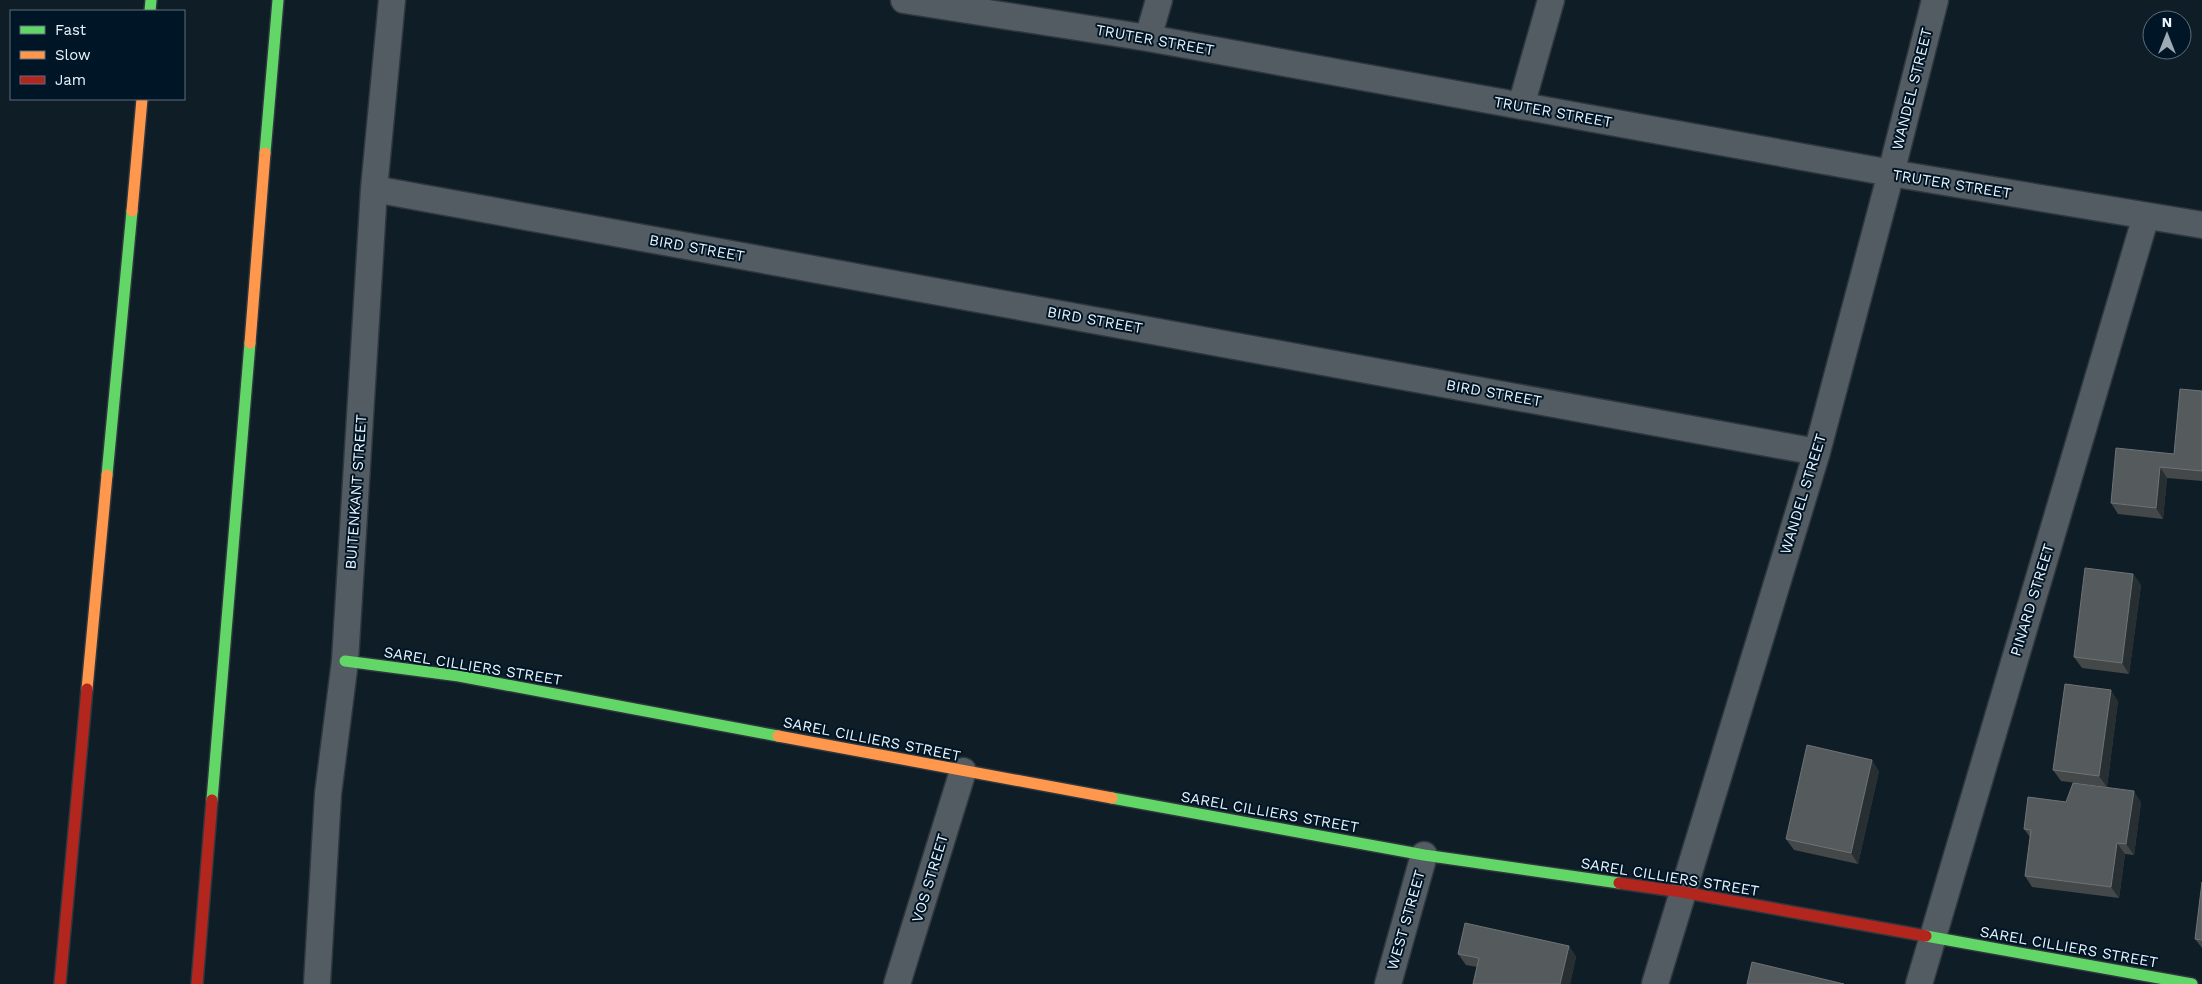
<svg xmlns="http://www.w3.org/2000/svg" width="2202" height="984" font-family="'Work Sans',sans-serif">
<rect width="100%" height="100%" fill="#0f1d26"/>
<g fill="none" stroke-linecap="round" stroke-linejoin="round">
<g stroke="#2f373e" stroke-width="29">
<path id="street" d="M904 0 1148 38 1891 173 2202 225
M1148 38 1159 0
M1521 106 1551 0
M374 189 1817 452
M317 984 328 794 345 661 374 189 392 0
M897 984 963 771
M1388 984 1424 855
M1655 984 1817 452 1891 173 1935 0
M1919 984 2146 216"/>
</g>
<g stroke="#2f373e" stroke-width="14">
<path id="fast" d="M150 11 151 0
M265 153 278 0
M107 475 132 211
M345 661 459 676 778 736
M1112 798 1424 855 1619 883
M212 800 250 343
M1926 936 2192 984"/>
</g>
<g stroke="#2f373e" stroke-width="14">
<path id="slow" d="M132 211 142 99
M250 343 265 153
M87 689 107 475
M778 736 1112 798"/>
</g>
<g stroke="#2f373e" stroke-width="14">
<path id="jam" d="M1619 883 1682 892 1926 936
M60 984 87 689
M197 984 212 800"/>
</g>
<use href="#street" stroke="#535c63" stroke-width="26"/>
<use href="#fast" stroke="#63d668" stroke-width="11"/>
<use href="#slow" stroke="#ff974d" stroke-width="11"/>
<use href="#jam" stroke="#b3261e" stroke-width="11"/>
</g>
<path fill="#444849" d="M2202 391V481L2167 478 2163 519 2118 514 2111 503 2174 454Z
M2133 574 2141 585 2129 674 2082 668 2074 657Z
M2118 701 2107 787 2061 781 2053 770Z
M1879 771 1858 864 1794 850 1786 839Z
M2066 802H2141L2134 855 2125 854 2119 898 2032 887 2025 876 2030 837 2024 829Z
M2202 882V948L2195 939Z
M1569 946 1576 957 1570 984H1473L1477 967 1466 965 1458 954Z"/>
<path fill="#272f33" d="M2160 467 2167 478 2163 519 2156 508Z
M2133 574 2141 585 2129 674 2122 663Z
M2111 690 2118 701 2107 787 2099 776Z
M1872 760 1879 771 1858 864 1851 853Z
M2134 791 2141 802 2134 855 2126 844Z
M2117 843 2125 854 2119 898 2111 887Z
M1569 946 1576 957 1570 984H1560Z"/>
<path fill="#555b5c" stroke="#6d7376" d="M2180 389 2202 391V471L2160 467 2156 508 2111 503 2116 448 2174 454Z
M2085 568 2133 574 2122 663 2074 657Z
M2065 684 2111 690 2099 776 2053 770Z
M1807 745 1872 760 1851 853 1786 839Z
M2073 783 2134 791 2126 844 2117 843 2111 887 2025 876 2031 830 2024 829 2028 797 2066 802Z
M2202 882V940L2195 939Z
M1465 923 1569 946 1560 984H1473L1479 958 1458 954Z
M1752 962 1844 984H1747Z"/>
<g text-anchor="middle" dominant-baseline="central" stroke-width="4" stroke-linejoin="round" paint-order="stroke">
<g font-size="15" fill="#eaf5ff" stroke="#001525">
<text transform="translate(1155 40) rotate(10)">TRUTER STREET</text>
<text transform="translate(1912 89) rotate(-76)">WANDEL STREET</text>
<text transform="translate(1553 112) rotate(10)">TRUTER STREET</text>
<text transform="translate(1952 184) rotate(9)">TRUTER STREET</text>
<text transform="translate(697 248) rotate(10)">BIRD STREET</text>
<text transform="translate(1095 320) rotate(10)">BIRD STREET</text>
<text transform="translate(1494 393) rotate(10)">BIRD STREET</text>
<text transform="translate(356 492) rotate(-86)">BUITENKANT STREET</text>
<text transform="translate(1803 494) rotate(-73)">WANDEL STREET</text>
<text transform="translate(2032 600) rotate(-73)">PINARD STREET</text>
<text transform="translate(473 666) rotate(9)">SAREL CILLIERS STREET</text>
<text transform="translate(872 739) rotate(11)">SAREL CILLIERS STREET</text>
<text transform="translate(1270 812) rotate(10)">SAREL CILLIERS STREET</text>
<text transform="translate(1670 877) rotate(9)">SAREL CILLIERS STREET</text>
<text transform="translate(930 878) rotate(-73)">VOS STREET</text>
<text transform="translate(1406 920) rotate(-74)">WEST STREET</text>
<text transform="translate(2069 947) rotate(10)">SAREL CILLIERS STREET</text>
</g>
</g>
<rect x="10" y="10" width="175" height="90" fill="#001525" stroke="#5e6f7c"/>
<rect x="20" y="26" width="25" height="8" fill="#63d668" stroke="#5e6f7c"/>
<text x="55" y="35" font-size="15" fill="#eaf5ff">Fast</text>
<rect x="20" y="51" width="25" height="8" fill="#ff974d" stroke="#5e6f7c"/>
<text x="55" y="60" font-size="15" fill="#eaf5ff">Slow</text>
<rect x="20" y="76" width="25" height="8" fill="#b3261e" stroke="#5e6f7c"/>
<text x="55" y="85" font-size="15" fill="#eaf5ff">Jam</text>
<g transform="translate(2167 35)"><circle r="24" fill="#001525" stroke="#5e6f7c"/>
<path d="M0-4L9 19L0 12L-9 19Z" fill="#9da9b3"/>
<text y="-8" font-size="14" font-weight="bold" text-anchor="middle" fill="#eaf5ff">N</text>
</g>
</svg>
